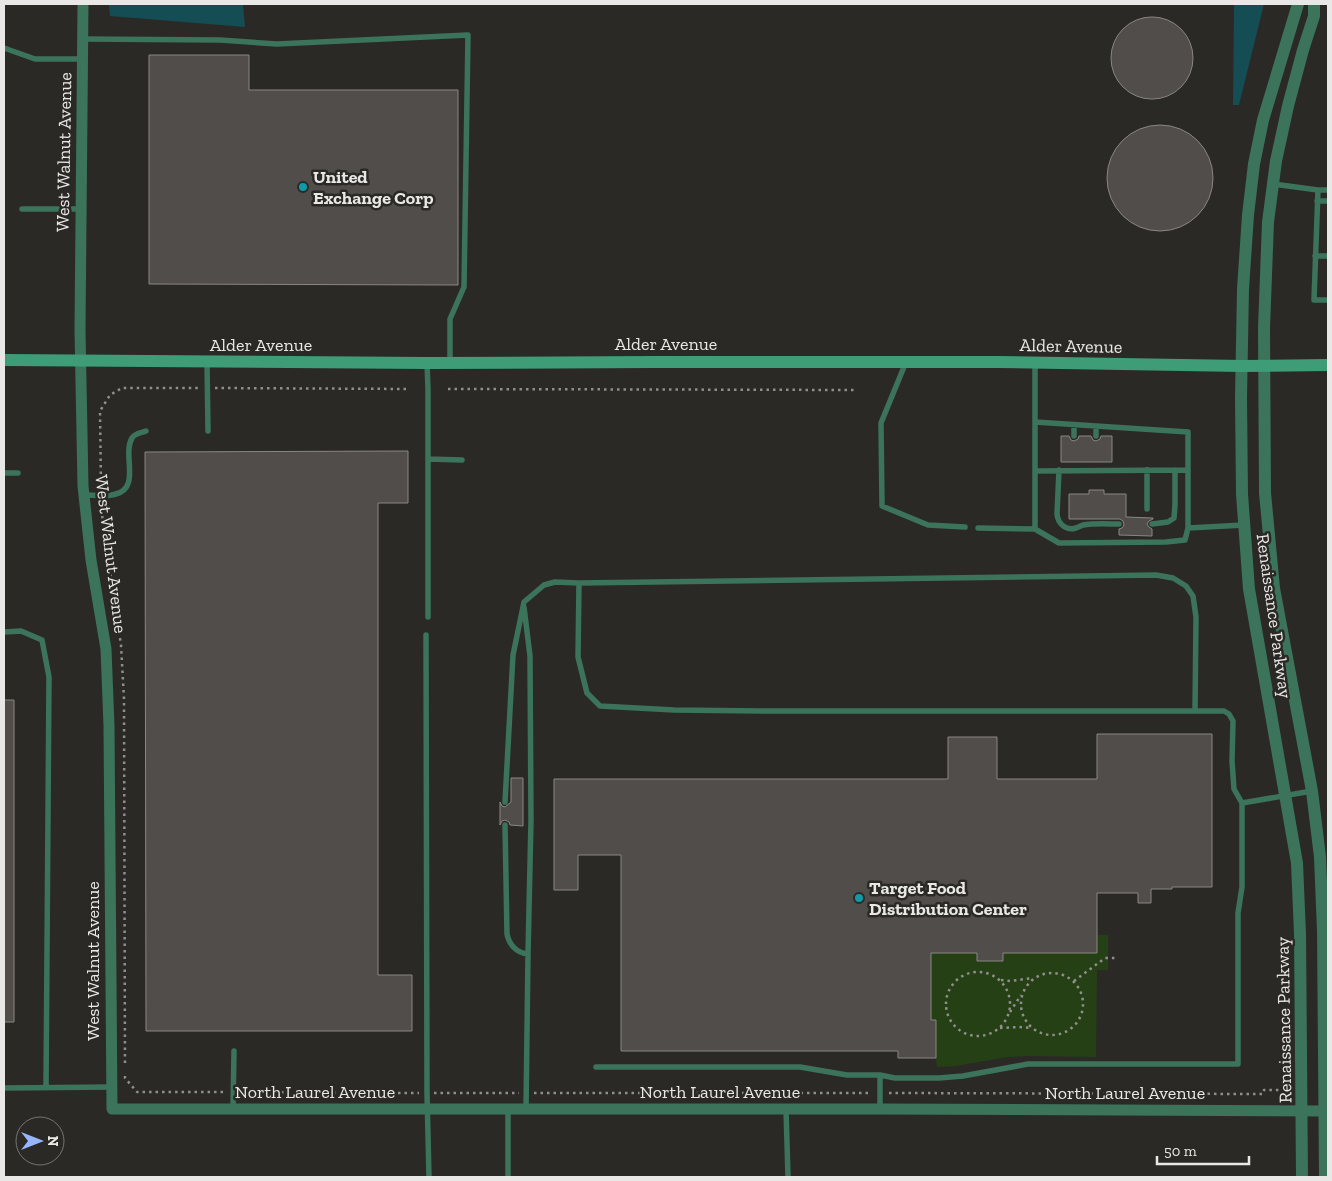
<svg xmlns="http://www.w3.org/2000/svg" width="1332" height="1181" font-family="'Zilla Slab',serif">
<rect width="100%" height="100%" fill="#2b2926"/>
<path fill="#264016" d="M1097 935H1108V970H1097L1096 1057 1029 1056 1008 1057 955 1066 937 1067 931 1020V953H1003Z"/>
<path fill="#144d53" d="M109 4H243L245 27 110 16Z
M1234 4H1264L1239 105H1233Z"/>
<path fill="#514d4b" stroke="#8a8683" d="M1111 58a41 41 0 1 1 82 0a41 41 0 1 1-82 0Z
M149 55H249V90H458V285L149 284Z
M1107 178a53 53 0 1 1 106 0a53 53 0 1 1-106 0Z
M1061 436H1069L1071 440 1074 441 1078 439 1079 436H1091L1093 440 1096 441 1100 439 1101 436H1112V462H1061Z
M408 451V503H378V975H412V1031H146L145 452Z
M1089 490H1104V494H1126V517L1153 518V519L1149 521 1147 524 1149 527 1152 529V536L1119 535V529L1122 528 1124 525 1123 521 1120 519H1069V494H1089Z
M4 700H14V1022H4Z
M1097 734H1212V887H1172V889H1151V903H1138V893H1097V953H1003V961H977V953H931V1020H936V1058H898V1051H621V855H578V890H554V779H948V737H997V779H1097Z
M511 778H523V826L510 825 509 822 505 820 502 821 500 825V802L502 806 505 807 511 802Z"/>
<g fill="none" stroke-linecap="round" stroke-linejoin="round">
<path stroke="#918f8d" stroke-width="2.5" stroke-dasharray="2.5 4" stroke-linecap="butt" d="M215 388 410 389
M448 389 854 390
M101 487 100 411 110 395 122 388H200
M101 503 103 524 121 645 124 699 125 1066
M946 1004a32 32 0 1 1 64 0a32 32 0 1 1-64 0Z
M1021 1004a31 31 0 1 1 62 0a31 31 0 1 1-62 0Z
M1001 980 1010 981 1033 978
M1074 981 1105 958H1116
M1010 1012 1021 995
M1000 1028 1018 1027 1032 1028
M125 1076V1078L137 1092H226
M242 1092 419 1093
M434 1093H519
M534 1093H871
M889 1093 1263 1094 1264 1090H1284"/>
<path stroke="#3c735b" stroke-width="5.5" d="M82 39 220 40 277 44 468 35 464 287 450 319V363
M4 48 35 59H82
M1273 184 1318 190
M1328 190H1318L1314 300H1328
M1317 201H1328
M22 209H81
M1315 256H1328
M207 362 208 431
M906 362 881 423 882 506 928 525 965 527
M427 363 428 389V617
M1035 363V529
M1035 422 1188 432V528L1244 525
M1074 425V436
M1096 426V436
M428 459 462 460
M1059 470 1057 514C1058 524 1066 531 1076 528 1076 528 1083 525 1083 525 1094 523 1109 524 1119 524
M1147 470V509
M1035 471 1188 470
M4 473H18
M84 495C94 495 106 497 116 494 141 487 122 455 132 438 135 433 141 433 146 431
M1152 524 1168 522 1174 518 1175 505V470
M978 528 1035 529 1059 543 1166 542 1185 540 1188 528
M579 583 1156 575 1173 578 1186 586 1193 596 1196 617 1195 711
M524 607 530 656 531 820 528 954 526 1109
M4 632 21 631 42 640 49 677 46 1088
M426 635 427 1093 429 1177
M505 802 513 655 524 602 544 585 555 582 579 583 578 657 587 693 600 706 674 710 761 711H1224L1229 714 1233 721 1232 761 1234 789 1242 803
M505 825 507 934C509 944 516 953 528 954
M596 1067H800L847 1075H880L895 1078H939L963 1076 1028 1064H1238V913L1242 887V803L1312 791
M880 1075V1109
M4 1088 111 1087
M233 1109 234 1051
M508 1109V1177
M786 1109 788 1177"/>
<path stroke="#3c735b" stroke-width="11" d="M83 4 80 330 83 486 91 560 106 649 109 726 112 1109H880L1328 1111"/>
<path stroke="#3c735b" stroke-width="12" d="M1298 4 1263 120 1254 164 1248 215 1243 289 1241 398 1242 494 1249 589 1297 863 1300 934 1302 1177
M1314 4V16L1303 50 1288 106 1276 161 1268 222 1264 328 1265 493 1274 588 1312 791 1320 857 1323 931 1325 1177"/>
<path stroke="#3e9c76" stroke-width="12" d="M4 360 427 363 653 362H997L1242 366 1328 365"/>
</g>
<g fill="#0f9aa8" stroke="#2b2926" stroke-width="2">
<circle cx="303" cy="187" r="5"/>
<circle cx="859" cy="898" r="5"/>
</g>
<g text-anchor="middle" dominant-baseline="central" stroke-width="5" stroke-linejoin="round" paint-order="stroke">
<g font-size="18" fill="#eae8e6" stroke="#2b2926">
<text transform="translate(64 152) rotate(-89)">West Walnut Avenue</text>
<text x="666" y="344">Alder Avenue</text>
<text x="261" y="345">Alder Avenue</text>
<text transform="translate(1071 346) rotate(1)">Alder Avenue</text>
<text transform="translate(111 554) rotate(83)">West Walnut Avenue</text>
<text transform="translate(1274 616) rotate(82)">Renaissance Parkway</text>
<text transform="translate(93 961) rotate(-90)">West Walnut Avenue</text>
<text transform="translate(1284 1020) rotate(-91)">Renaissance Parkway</text>
<text x="315" y="1092">North Laurel Avenue</text>
<text x="720" y="1092">North Laurel Avenue</text>
<text x="1125" y="1093">North Laurel Avenue</text>
</g>
<g font-size="18" font-weight="bold" fill="#eae8e6" stroke="#2b2926" text-anchor="start">
<text x="313" y="177">United<tspan x="313" dy="21">Exchange Corp</tspan></text>
<text x="869" y="888">Target Food<tspan x="869" dy="21">Distribution Center</tspan></text>
</g>
</g>
<rect width="1332" height="1181" fill="none" stroke="#eae8e6" stroke-width="10"/>
<g transform="translate(40 1141) rotate(90)"><circle r="24" fill="#2b2926" stroke="#777573"/>
<path d="M0-4L9 19L0 12L-9 19Z" fill="#96b6fd"/>
<text y="-8" font-size="14" font-weight="bold" text-anchor="middle" fill="#eae8e6">N</text>
</g>
<path d="M1157 1156v8h92v-8" fill="none" stroke="#eae8e6" stroke-width="2.5"/>
<text x="1164" y="1156" font-size="15" fill="#eae8e6" stroke="#2b2926" stroke-width="4" paint-order="stroke">50 m</text>
</svg>
